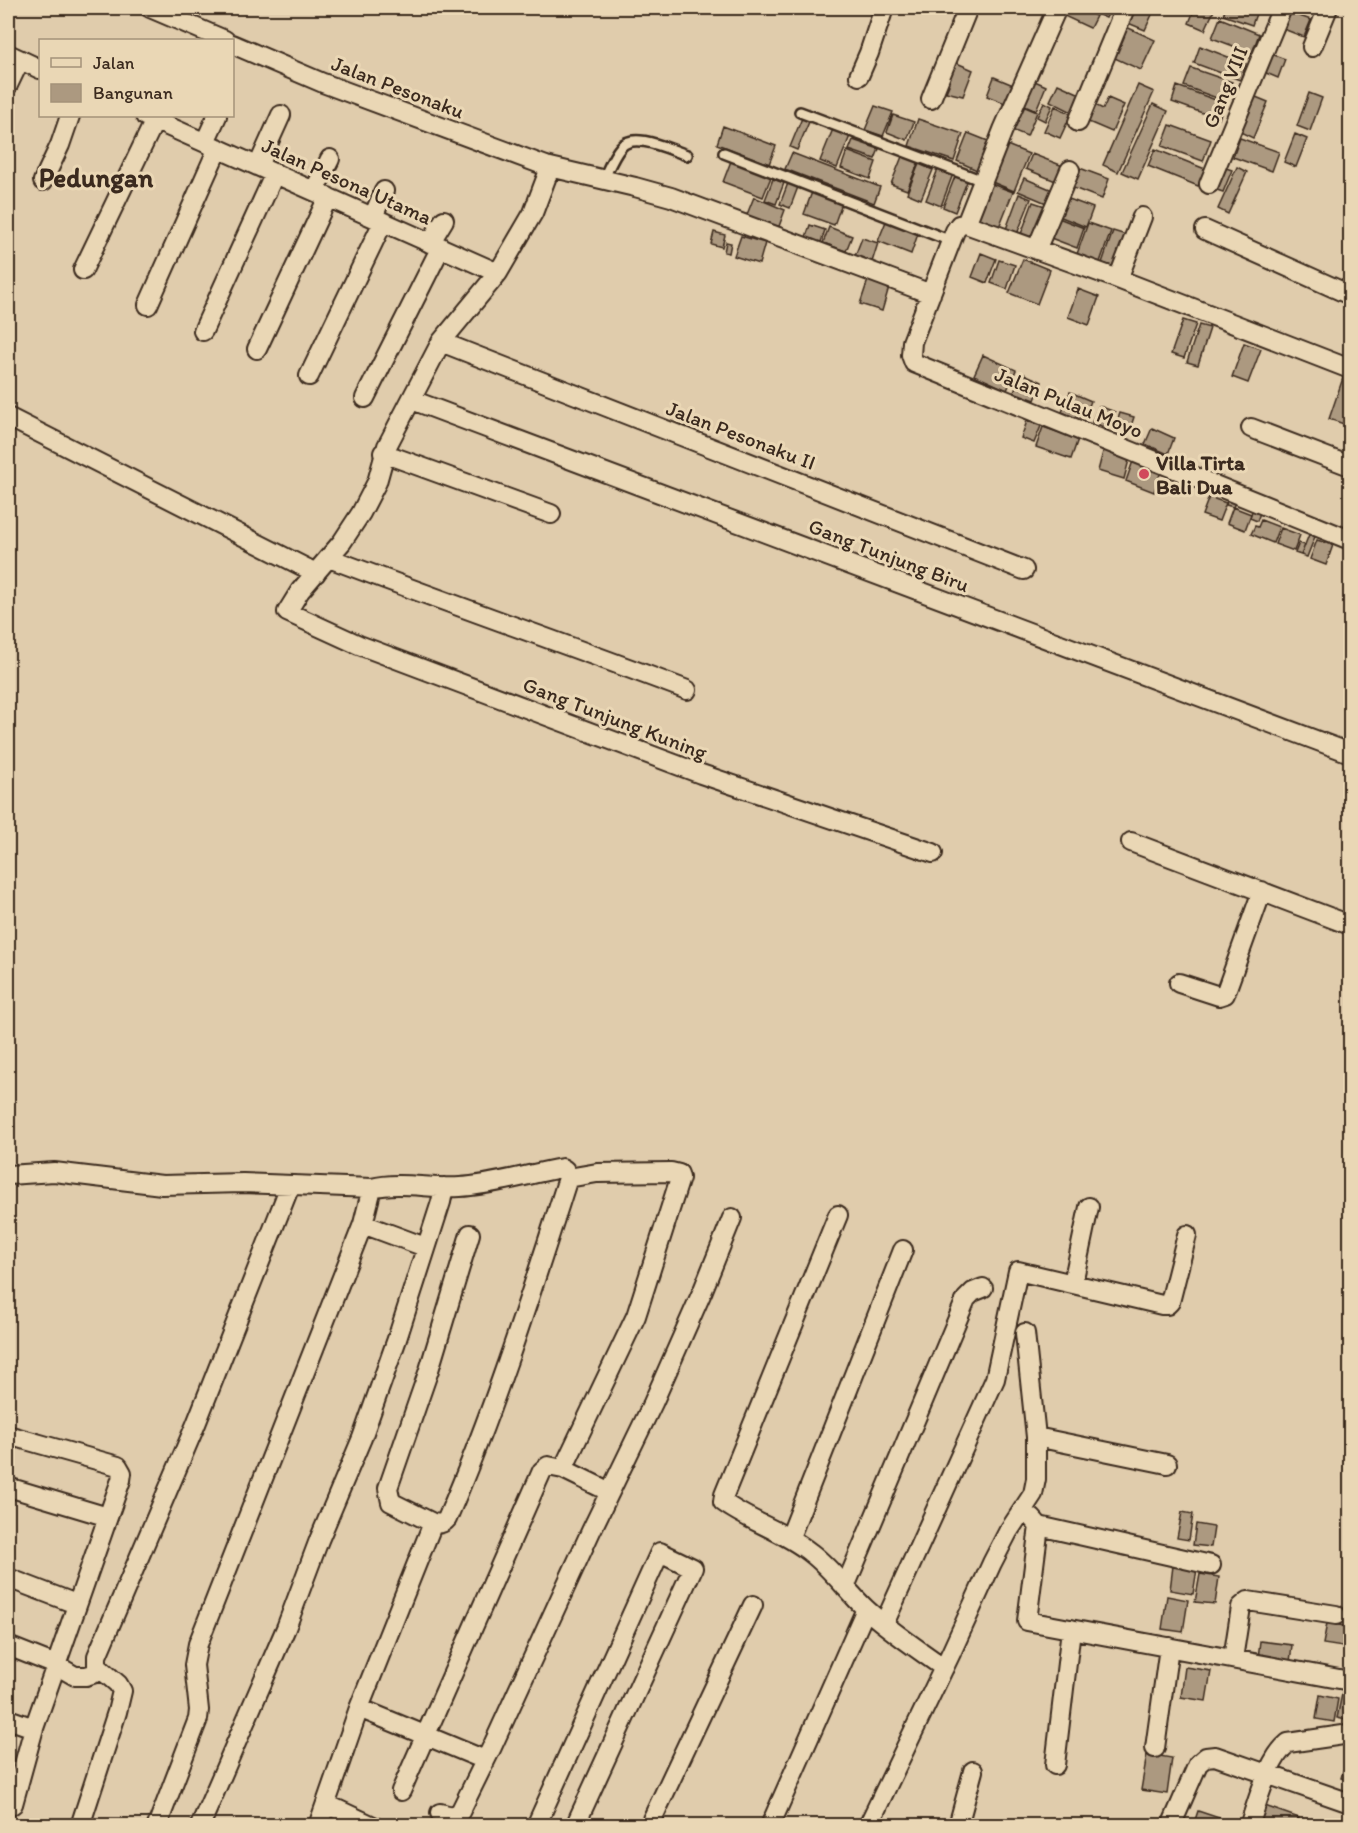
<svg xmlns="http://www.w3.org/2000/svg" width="1358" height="1833" font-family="Itim,sans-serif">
<rect width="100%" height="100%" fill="#e0ccac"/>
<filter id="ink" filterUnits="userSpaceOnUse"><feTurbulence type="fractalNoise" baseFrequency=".0167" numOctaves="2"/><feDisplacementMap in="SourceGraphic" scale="12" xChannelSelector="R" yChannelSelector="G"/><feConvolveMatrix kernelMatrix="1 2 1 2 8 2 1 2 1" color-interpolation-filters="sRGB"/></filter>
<g filter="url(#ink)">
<path fill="#ac9980" stroke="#3b2a1e" stroke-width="1.5" d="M1064 8H1079L1096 16 1090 28 1060 14Z
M1083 8H1111L1106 18Z
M1129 8H1155L1145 30 1128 23Z
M1195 8H1215L1205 30 1189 23Z
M1226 8H1258L1252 25 1223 15Z
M1288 12 1311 20 1304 37 1281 28Z
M1220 18 1259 34 1252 53 1212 38Z
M1122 25 1155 40 1141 70 1108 55Z
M1200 46 1246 64 1240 80 1194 63Z
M1266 52 1285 59 1278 78 1259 70Z
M952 61 973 70 963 96 946 92 949 85 941 82Z
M1191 68 1232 82 1225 101 1184 86Z
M994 77 1013 85 1005 103 987 96Z
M1028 78 1046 86 1036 110 1018 102Z
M1058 84 1080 94 1072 112 1050 101Z
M1138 85 1154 92 1118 172 1103 165Z
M1177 86 1224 103 1219 119 1172 102Z
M1309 93 1322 98 1310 131 1297 126Z
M1251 95 1268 102 1253 138 1236 130Z
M1108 98 1124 105 1112 132 1084 120 1091 103 1103 109Z
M1044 102 1052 106 1045 121 1037 117Z
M1018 104 1037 112 1027 136 1007 128Z
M1153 104 1168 111 1138 179 1122 172Z
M875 106 893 112 883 136 865 130Z
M1055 106 1071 114 1060 138 1044 131Z
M893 115 914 122 907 140 887 132Z
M802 118 809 122 797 150 790 147Z
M918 119 963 134 954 161 909 146Z
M1170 125 1211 140 1203 161 1162 146Z
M723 126 776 146 769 164 717 144Z
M833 129 850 136 837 168 820 161Z
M968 133 988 141 977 170 957 161Z
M1295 134 1307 139 1296 167 1284 162Z
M1240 138 1279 152 1272 171 1233 157Z
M853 140 879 149 875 159 849 150Z
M1002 143 1029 154 1014 191 987 180Z
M1155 149 1205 169 1198 186 1148 166Z
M847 151 876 162 870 179 841 168Z
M792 153 880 187 874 203 785 169Z
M903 154 919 161 907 190 891 184Z
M1032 154 1063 166 1058 182 1026 169Z
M731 161 771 177 763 197 723 182Z
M919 164 933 170 921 199 907 193Z
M1220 166 1232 170 1223 192 1211 188Z
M1077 167 1109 179 1102 199 1071 187Z
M1237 167 1247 172 1228 214 1218 209Z
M938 169 953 174 941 206 926 200Z
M956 174 968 179 955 212 943 207Z
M1024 178 1057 192 1051 205 1018 191Z
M773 179 784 183 776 204 765 200Z
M788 183 798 187 790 208 780 204Z
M989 183 1013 192 999 227 975 217Z
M812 192 842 203 834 225 804 214Z
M1019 194 1031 199 1017 234 1006 229Z
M1061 196 1093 208 1086 227 1054 214Z
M754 197 785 210 778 229 746 217Z
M1033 202 1048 207 1035 240 1021 234Z
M1056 217 1084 228 1077 248 1048 237Z
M887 219 919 231 911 254 878 241Z
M1088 223 1111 231 1100 262 1077 254Z
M810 225 825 230 820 245 805 240Z
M829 227 852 236 846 251 823 243Z
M1113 231 1126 235 1115 267 1102 263Z
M714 232 725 235 722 247 711 244Z
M741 236 765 243 759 264 734 256Z
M862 238 878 243 872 262 855 256Z
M726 242 731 243 729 253 724 252Z
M981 253 996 259 987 283 972 277Z
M1023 259 1050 270 1037 304 1009 293Z
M999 260 1015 265 1007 289 991 283Z
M868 280 889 287 882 311 860 304Z
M1078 289 1099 297 1089 325 1068 317Z
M1183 320 1196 324 1184 358 1171 354Z
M1199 325 1210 328 1198 365 1187 362Z
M1244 343 1261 349 1248 383 1232 377Z
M983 355 1016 370 1007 390 974 375Z
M1022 373 1042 382 1035 400 1014 392Z
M1344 375 1350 378V426L1329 419Z
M1070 392 1091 401 1083 421 1062 412Z
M1099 406 1115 412 1108 429 1092 422Z
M1120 413 1134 417 1128 435 1114 431Z
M1027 421 1041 426 1034 443 1021 438Z
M1043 427 1078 439 1071 459 1036 447Z
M1152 428 1174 438 1168 454 1145 444Z
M1104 448 1130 456 1124 479 1098 471Z
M1134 458 1162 468 1154 492 1126 481Z
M1209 497 1226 503 1219 521 1202 515Z
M1228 498 1236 500 1233 507 1226 505Z
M1233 507 1251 514 1245 530 1227 523Z
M1253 507 1261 510 1257 521 1250 518Z
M1261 520 1279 527 1273 543 1251 534 1255 526 1258 527Z
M1281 528 1300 535 1294 551 1275 544Z
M1310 532 1316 534 1307 557 1301 555Z
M1317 540 1333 545 1326 565 1310 559Z
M1299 543 1305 545 1301 555 1295 553Z
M1182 1512 1193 1514 1189 1540 1177 1538Z
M1196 1524 1214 1527 1211 1547 1193 1545Z
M1173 1566 1197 1569 1193 1594 1170 1590Z
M1200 1574 1219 1577 1215 1604 1195 1602Z
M1167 1596 1188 1600 1183 1632 1162 1629Z
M1327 1623 1350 1627 1349 1648 1323 1644Z
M1260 1641 1292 1645 1290 1662 1258 1658Z
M1185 1667 1211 1671 1206 1701 1181 1697Z
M1342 1694 1350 1696V1721L1337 1718Z
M1320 1695 1338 1699 1334 1722 1316 1719Z
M1147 1754 1172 1758 1167 1794 1141 1790Z
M1348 1755 1350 1756V1781L1341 1778Z
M1265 1806 1299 1818 1297 1826H1258Z
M1198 1811 1231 1822 1230 1826H1193Z"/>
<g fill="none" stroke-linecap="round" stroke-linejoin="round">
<g stroke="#3b2a1e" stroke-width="14">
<path id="lane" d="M800 112 983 181
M724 153 951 241
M603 180C608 170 613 156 621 147 634 131 670 150 687 155"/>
</g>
<g stroke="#3b2a1e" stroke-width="22">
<path id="street" d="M150 8 225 40
M232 44 323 83 546 166 635 187 671 197 931 294
M1312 47 1328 8
M8 54 40 69
M859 76 869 53 884 8
M8 85 20 60
M931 99 968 8
M145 116 498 273
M1078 122 1125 8
M205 142 217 116
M258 166 281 115
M550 168 533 213 498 273 441 342 387 446 377 482 361 513 342 542 300 591 287 612 359 645 701 774 933 853
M43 181 60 145 70 116
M1209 184 1282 8
M314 191 330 159
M373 217 384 191
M966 224 959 225 955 231 912 342 911 355 914 363 1350 540
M966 224 1118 279 1350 369
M966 224 1003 130 1057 8
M1205 230 1350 295
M430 243 444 220
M1036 250 1070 170
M83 270 155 120
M1118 279 1142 217
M148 305 218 148
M203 331 275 173
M441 342 1024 570
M257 349 328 197
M309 376 383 222
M365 398 441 247
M412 400 1350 753
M8 417 316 573
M1251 428 1350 466
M383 453 551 514
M329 558C447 603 568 645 687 690
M1131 842 1350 925
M1179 983 1219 996 1225 994 1262 891
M8 1175 54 1172 162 1185 243 1183 372 1188C400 1181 431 1189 460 1187 494 1185 528 1174 562 1168L565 1170 568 1178C531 1293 495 1408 447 1519 443 1524 439 1524 433 1523L391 1502 388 1488 429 1370 470 1234
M838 1215 724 1495 723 1502C750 1522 784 1531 811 1553 832 1569 847 1591 866 1609 890 1631 918 1649 944 1668
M363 1224 425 1247
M1073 1283 1089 1207
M8 1435 118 1466 122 1473 121 1480 34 1728 13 1804 8 1807
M1036 1437 1167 1464
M563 1469 636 1316 680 1178 679 1174 671 1172 597 1173 568 1178
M8 1487 108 1517
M1032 1518 1039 1526 1211 1565
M1039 1526 1027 1621 1350 1681
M790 1537 903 1250
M8 1578 76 1604
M845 1587 966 1299 973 1292 983 1288
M884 1624 995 1379 1018 1271 1162 1305H1167L1170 1302 1187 1235
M8 1646 56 1665 75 1676H86L102 1671
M1233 1659 1241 1607 1248 1601 1336 1615
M359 1708 485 1760
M8 1719 34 1728
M1155 1748 1169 1647
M1055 1765 1071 1629
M401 1791 542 1471 548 1466 563 1469 610 1492
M326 1804 373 1826
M440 1813C448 1815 453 1817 460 1812L492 1747 591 1531 653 1403 703 1290 732 1218
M80 1826 117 1712 122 1691 118 1684 97 1666V1656L196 1424 290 1186
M157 1826 198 1719 199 1710 194 1665 198 1644 363 1224 372 1188
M200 1826 286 1628 319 1540 362 1438 397 1339 441 1202 444 1187
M318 1826 359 1708 433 1523
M536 1826 660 1552 693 1568 575 1826
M649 1826 753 1605
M770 1826 866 1609
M868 1826 951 1653 992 1563 1008 1532 1033 1494 1036 1479V1437L1025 1333
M958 1826 973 1771
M1171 1826 1198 1764 1206 1757 1215 1756 1350 1803
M1249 1826C1258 1801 1268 1759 1288 1743L1350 1734"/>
</g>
<use href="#lane" stroke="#ead7b5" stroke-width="9"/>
<use href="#street" stroke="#ead7b5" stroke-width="18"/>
</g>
</g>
<circle fill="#d1495b" stroke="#ead7b5" stroke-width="2" cx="1144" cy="474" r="6"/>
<g text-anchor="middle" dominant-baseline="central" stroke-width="6" stroke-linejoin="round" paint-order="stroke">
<g font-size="21" fill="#3b2a1e" stroke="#ead7b5">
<text transform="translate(398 87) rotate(21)">Jalan Pesonaku</text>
<text transform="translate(1225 87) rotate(-68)">Gang VIII</text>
<text transform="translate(347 181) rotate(24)">Jalan Pesona Utama</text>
<text transform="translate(1069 402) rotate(22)">Jalan Pulau Moyo</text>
<text transform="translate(741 435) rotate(21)">Jalan Pesonaku II</text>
<text transform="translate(889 555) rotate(21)">Gang Tunjung Biru</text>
<text transform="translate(615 718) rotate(21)">Gang Tunjung Kuning</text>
</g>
<g font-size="21" font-weight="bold" fill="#3b2a1e" stroke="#ead7b5" text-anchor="start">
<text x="1156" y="462">Villa Tirta<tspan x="1156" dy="24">Bali Dua</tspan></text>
</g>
<g font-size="27" font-weight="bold" fill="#3b2a1e" stroke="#ead7b5">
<text x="96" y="177">Pedungan</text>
</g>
</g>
<rect width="1358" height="1833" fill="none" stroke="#ead7b5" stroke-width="30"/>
<rect x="15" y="15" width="1328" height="1803" fill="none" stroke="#3b2a1e" stroke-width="2" filter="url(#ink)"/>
<rect x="39" y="39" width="195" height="78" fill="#ead7b5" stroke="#a49279" stroke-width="1.5"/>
<rect x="51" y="58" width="30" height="9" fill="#ead7b5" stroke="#a49279" stroke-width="1.5"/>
<text x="93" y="69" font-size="18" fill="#3b2a1e">Jalan</text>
<rect x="51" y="84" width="30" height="18" fill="#ac9980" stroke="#a49279" stroke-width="1.5"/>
<text x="93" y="99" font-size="18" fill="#3b2a1e">Bangunan</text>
</svg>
